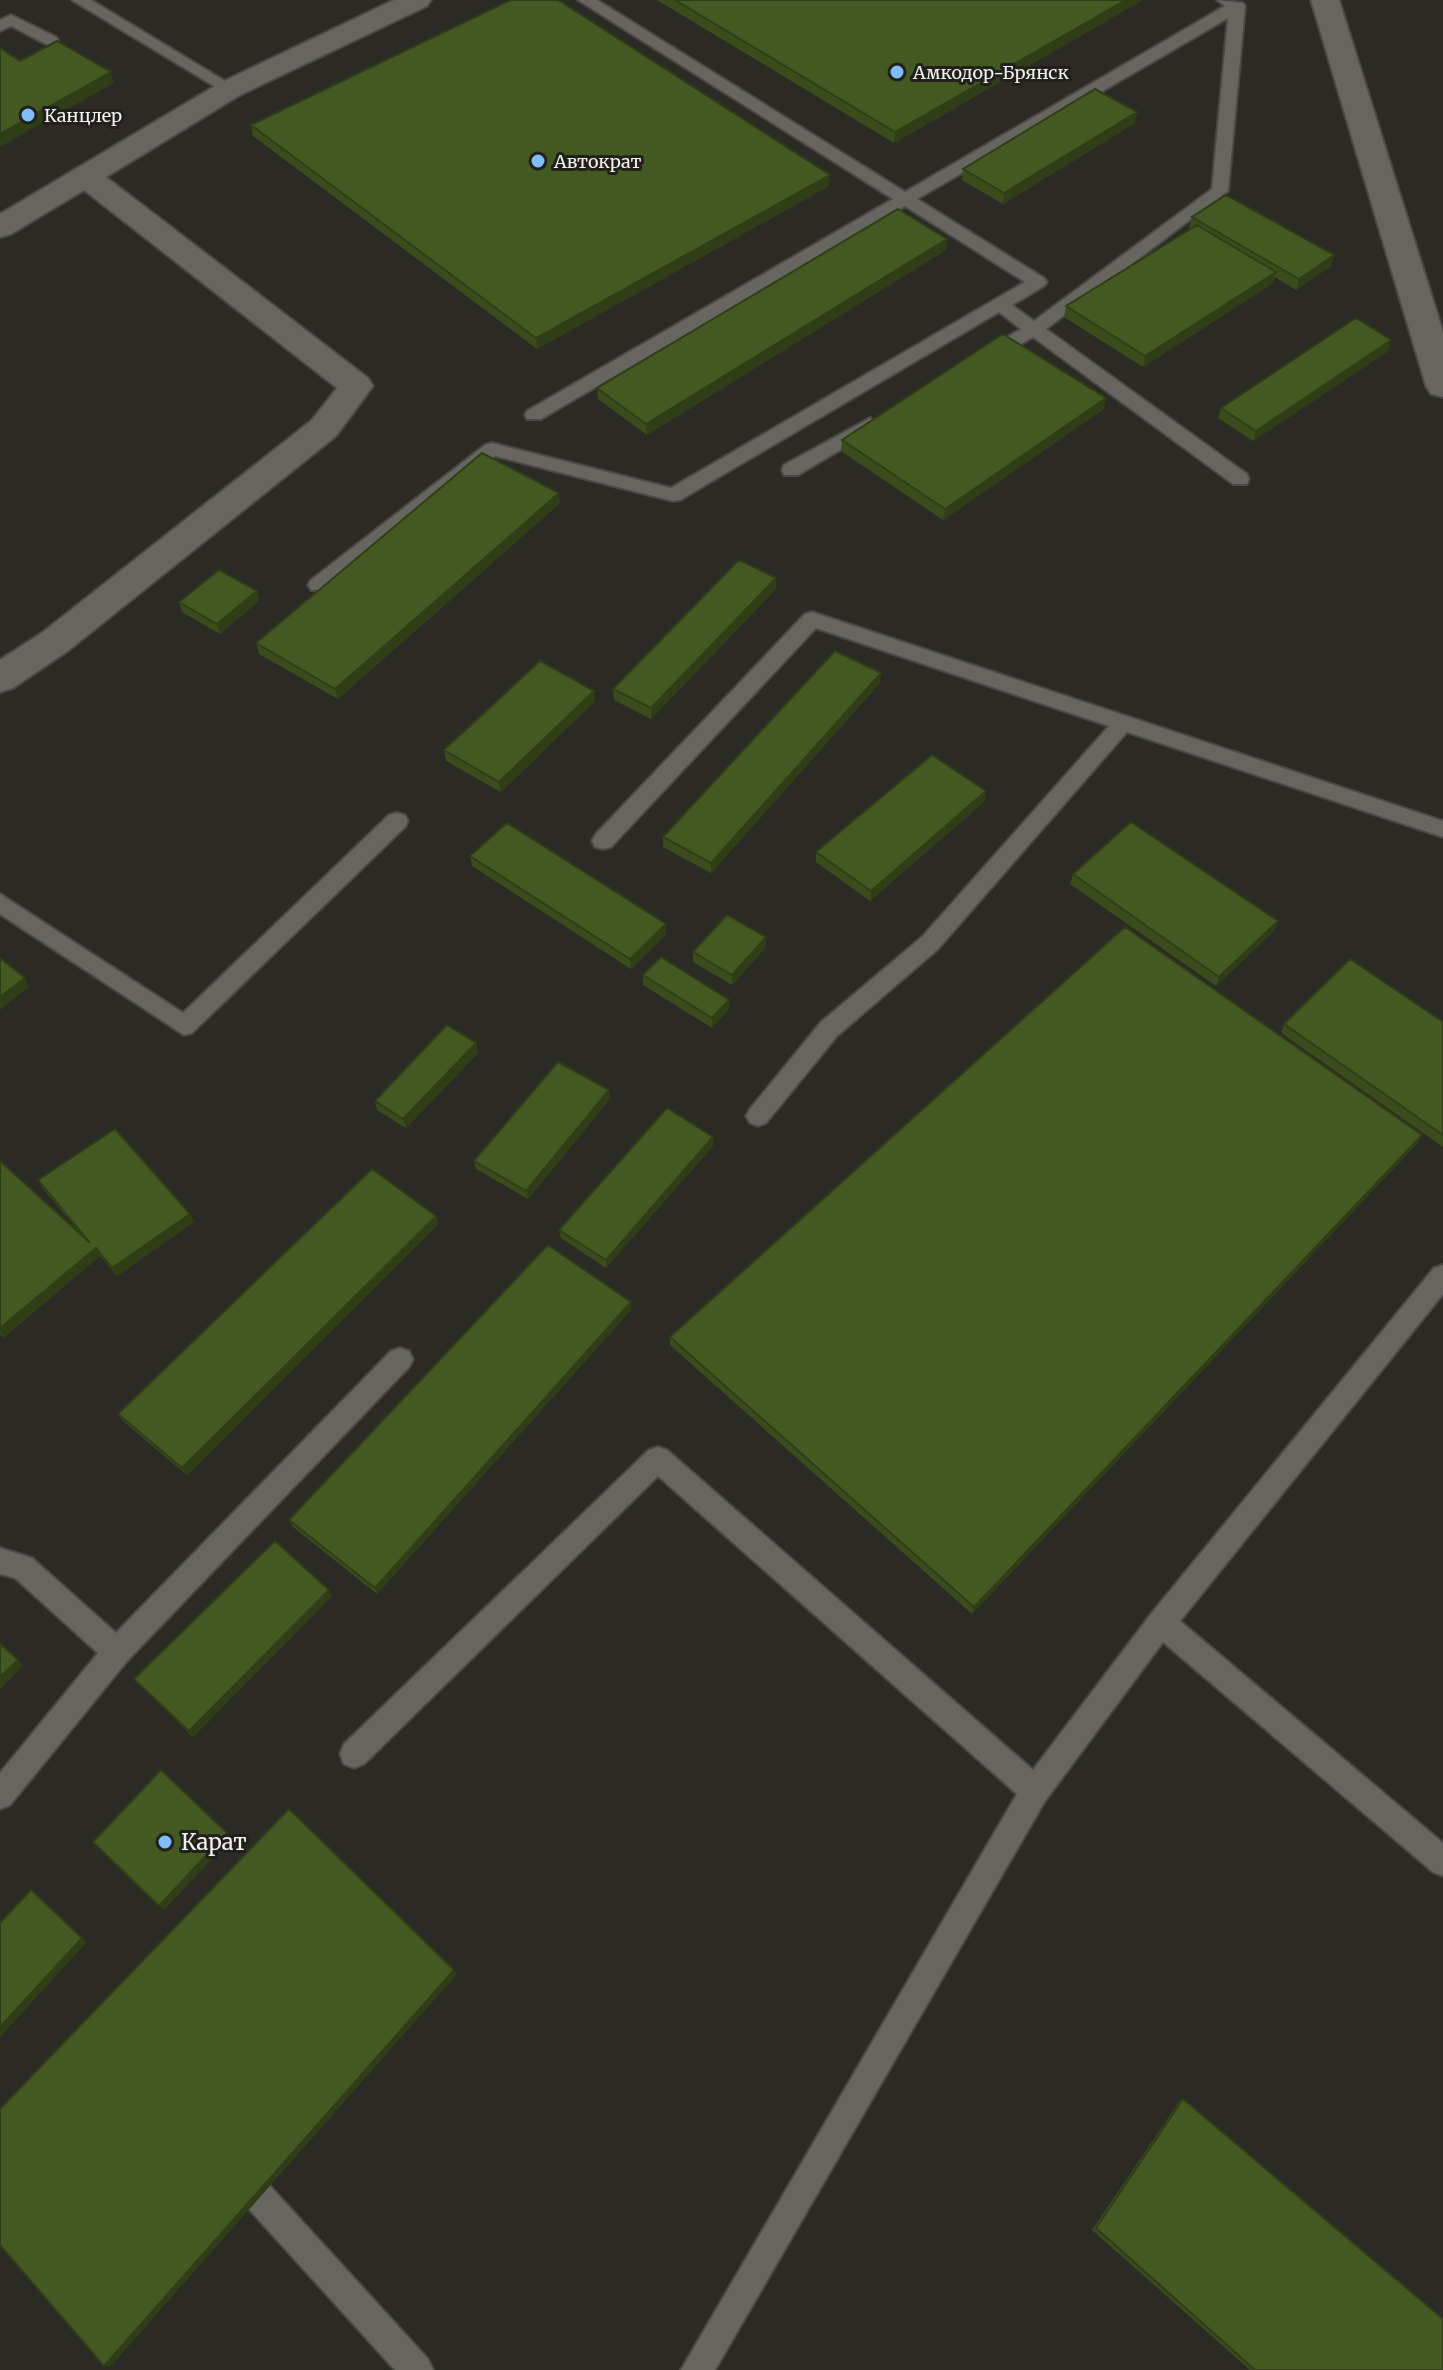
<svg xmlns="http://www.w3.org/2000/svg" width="1443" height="2370" font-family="Merriweather,serif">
<rect width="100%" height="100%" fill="#2b2a25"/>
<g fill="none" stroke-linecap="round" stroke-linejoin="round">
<g stroke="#494844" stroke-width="4">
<path id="service" d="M72 0H91L238 89 236 92H224Z
M578 0H597L905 192 1225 6 1217 0 1243 3 1245 6 1228 191 1046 329 1247 474 1249 479 1247 484H1233L1033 337 991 362H979L976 358 979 354 1021 329 999 312 680 500 673 501 495 456 325 590H311L308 585 311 580 485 445 492 443 671 488 1025 282 905 206 541 419H527L525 415 527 411 893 199ZM1228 18 1212 189 1034 321 1012 305 1044 286 1047 282 1044 278 917 199Z
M11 15 56 37 58 40 50 45 44 43 11 26 0 31V20Z
M870 418 879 424 877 428 798 475H784L782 470 784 465Z
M812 612 1443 821V837L1127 732 938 949 837 1036 766 1123 758 1126 750 1123 746 1116 750 1109 821 1022 922 937 1109 726 816 628 611 847 603 849 595 847 592 841 595 835 805 614Z
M397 813 405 815 408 821 405 827 192 1033 184 1035 0 914V894L183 1013 389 815Z
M1443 1265V1294L1180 1621 1443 1843V1876L1433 1872 1163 1642 1045 1801 715 2370H681L1017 1794 658 1476 364 1764 354 1768 344 1764 340 1754 344 1744 649 1450 658 1447 667 1450 1033 1770 1151 1614 1434 1268Z
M400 1348 409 1351 413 1359 409 1367 127 1661 10 1805 0 1809V1773L98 1653 15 1578 0 1574V1548L32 1558 116 1633 391 1351Z
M249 2170 260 2175 428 2359 433 2370H395L238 2197 233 2186 238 2175Z"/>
</g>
<g stroke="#494844" stroke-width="4">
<path id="minor" d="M394 0H431L427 6 240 95 106 177 368 378 373 386 336 436 69 650 13 688 0 692V660L43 632 312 420 337 388 84 190 11 234 0 237V214L220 83Z
M1311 0H1339L1443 332V397L1431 394 1426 386Z"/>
</g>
<use href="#service" fill="#66655f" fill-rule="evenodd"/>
<use href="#minor" fill="#66655f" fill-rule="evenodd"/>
</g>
<path fill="#3a4c1c" d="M657 0H1143L894 143Z
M1135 123 1003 204 962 180 963 169Z
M251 125 829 186 537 349 253 136Z
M1192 217 1334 255 1331 266 1296 290 1275 277 1273 283 1143 367 1064 317 1066 306 1190 229 1189 228Z
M946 250 647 435 598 399 597 388Z
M1391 340 1388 351 1253 441 1218 418 1221 408Z
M1104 409 943 520 841 451 842 440Z
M560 503 338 699 259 654 256 643Z
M776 578V589L651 719 614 700 613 689Z
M257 591 259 601 220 634 182 612 179 602Z
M880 683 711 873 663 847V837Z
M595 701 501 792 446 761 444 750Z
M985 801 870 901 816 862V852Z
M470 856 666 934 631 969 472 866Z
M1073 874 1278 921 1274 931 1216 986 1070 884Z
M766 947 732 985 693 962V952Z
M643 975 729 1000V1009L712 1028 643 985Z
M1443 1022V1147L1281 1033 1284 1024Z
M476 1043 478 1053 406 1128 377 1110 375 1101Z
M609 1090 610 1099 528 1199 476 1169 474 1161Z
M1422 1135 1417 1144 972 1614 670 1345V1337Z
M713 1137V1146L606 1268 561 1238 559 1230Z
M0 1161 81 1234 43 1189 38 1180 190 1214 194 1222 117 1276 100 1256 3 1338 0 1334Z
M436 1216 438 1224 187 1475 123 1421 118 1414Z
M631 1302V1310L377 1594 293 1527 289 1520Z
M332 1596 193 1737 134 1679Z
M1183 2099 1443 2370H1250L1092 2230 1179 2102Z"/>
<path fill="#303e17" d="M1126 0H1143L894 143 895 132Z
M111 72 114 83 0 147V134Z
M1137 112 1135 123 1003 204 1004 193Z
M830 175 829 186 537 349 536 338Z
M947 239 946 250 647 435 646 424Z
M1334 255 1331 266 1296 290 1299 279Z
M1276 272 1273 283 1143 367 1145 356Z
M1391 340 1388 351 1253 441 1256 431Z
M1106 398 1104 409 943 520 945 509Z
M559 493 560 503 338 699 335 689Z
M776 578V589L651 719V708Z
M257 591 259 601 220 634 217 624Z
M881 673 880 683 711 873V863Z
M594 691 595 701 501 792 499 782Z
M986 791 985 801 870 901 871 891Z
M1278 921 1274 931 1216 986 1219 977Z
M666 924V934L631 969 630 959Z
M766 937V947L732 985V975Z
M25 978 29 987 0 1010V997Z
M729 1000V1009L712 1028V1018Z
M476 1043 478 1053 406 1128 403 1119Z
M609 1090 610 1099 528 1199 526 1191Z
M1422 1135 1417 1144 972 1614 974 1607Z
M713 1137V1146L606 1268V1260Z
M190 1214 194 1222 117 1276 112 1268Z
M436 1216 438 1224 187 1475 182 1468Z
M96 1248 100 1256 3 1338 0 1332V1328Z
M631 1302V1310L377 1594 375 1588Z
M329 1590 332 1596 193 1737 189 1731Z
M18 1660 23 1666 0 1689V1677Z
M227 1833 232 1838 164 1910 159 1906Z
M31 1890 87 1942 0 2037V2027Z
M454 1970 457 1974 110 2367 104 2366Z"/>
<path fill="#445821" stroke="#303e17" stroke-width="2" d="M511 0H558L830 175 536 338 251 125Z
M675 0H1126L895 132Z
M57 41 111 72 0 134V48L20 61Z
M1095 89 1137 112 1004 193 963 169Z
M1226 195 1334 255 1299 279 1192 217Z
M898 209 947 239 646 424 597 388Z
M1197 225 1276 272 1145 356 1066 306Z
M1356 318 1391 340 1256 431 1221 408Z
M1003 334 1106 398 945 509 842 440Z
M482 453 559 493 335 689 256 643Z
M739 560 776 578 651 708 613 689Z
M219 570 257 591 217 624 179 602Z
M835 651 881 673 711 863 663 837Z
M540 661 594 691 499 782 444 750Z
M932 755 986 791 871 891 816 852Z
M1131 822 1278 921 1219 977 1073 874Z
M507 823 666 924 630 959 470 856Z
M727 915 766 937 732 975 693 952Z
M1125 927 1422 1135 974 1607 670 1337Z
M661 957 729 1000 712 1018 643 975Z
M0 958 25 978 0 997Z
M1350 959 1443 1022V1135L1284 1024Z
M447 1025 476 1043 403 1119 375 1101Z
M558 1062 609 1090 526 1191 474 1161Z
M667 1108 713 1137 606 1260 559 1230Z
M115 1129 190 1214 112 1268 96 1248 0 1328V1161L90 1243 38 1180Z
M372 1169 436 1216 182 1468 118 1414Z
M548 1245 631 1302 375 1588 289 1520Z
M275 1541 329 1590 189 1731 134 1679Z
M0 1644 18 1660 0 1677Z
M161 1770 227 1833 159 1906 93 1842Z
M289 1809 454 1970 104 2366 0 2245V2109Z
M31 1890 82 1938 0 2027V1923Z
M1183 2099 1443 2319V2370H1255L1096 2228Z"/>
<g fill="#7fbdfa" stroke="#21201b" stroke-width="3">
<circle cx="897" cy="72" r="8"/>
<circle cx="28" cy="115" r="8"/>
<circle cx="538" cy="161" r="8"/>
<circle cx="165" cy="1842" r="8"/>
</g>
<g text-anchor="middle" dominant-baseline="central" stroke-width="6" stroke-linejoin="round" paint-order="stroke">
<g font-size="18" fill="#f3f2ef" stroke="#21201b" text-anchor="start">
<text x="913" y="72">Амкодор-Брянск</text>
<text x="44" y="115">Канцлер</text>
<text x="554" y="161">Автократ</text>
</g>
<g font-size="22" fill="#f3f2ef" stroke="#21201b" text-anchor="start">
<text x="181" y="1842">Карат</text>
</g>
</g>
</svg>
